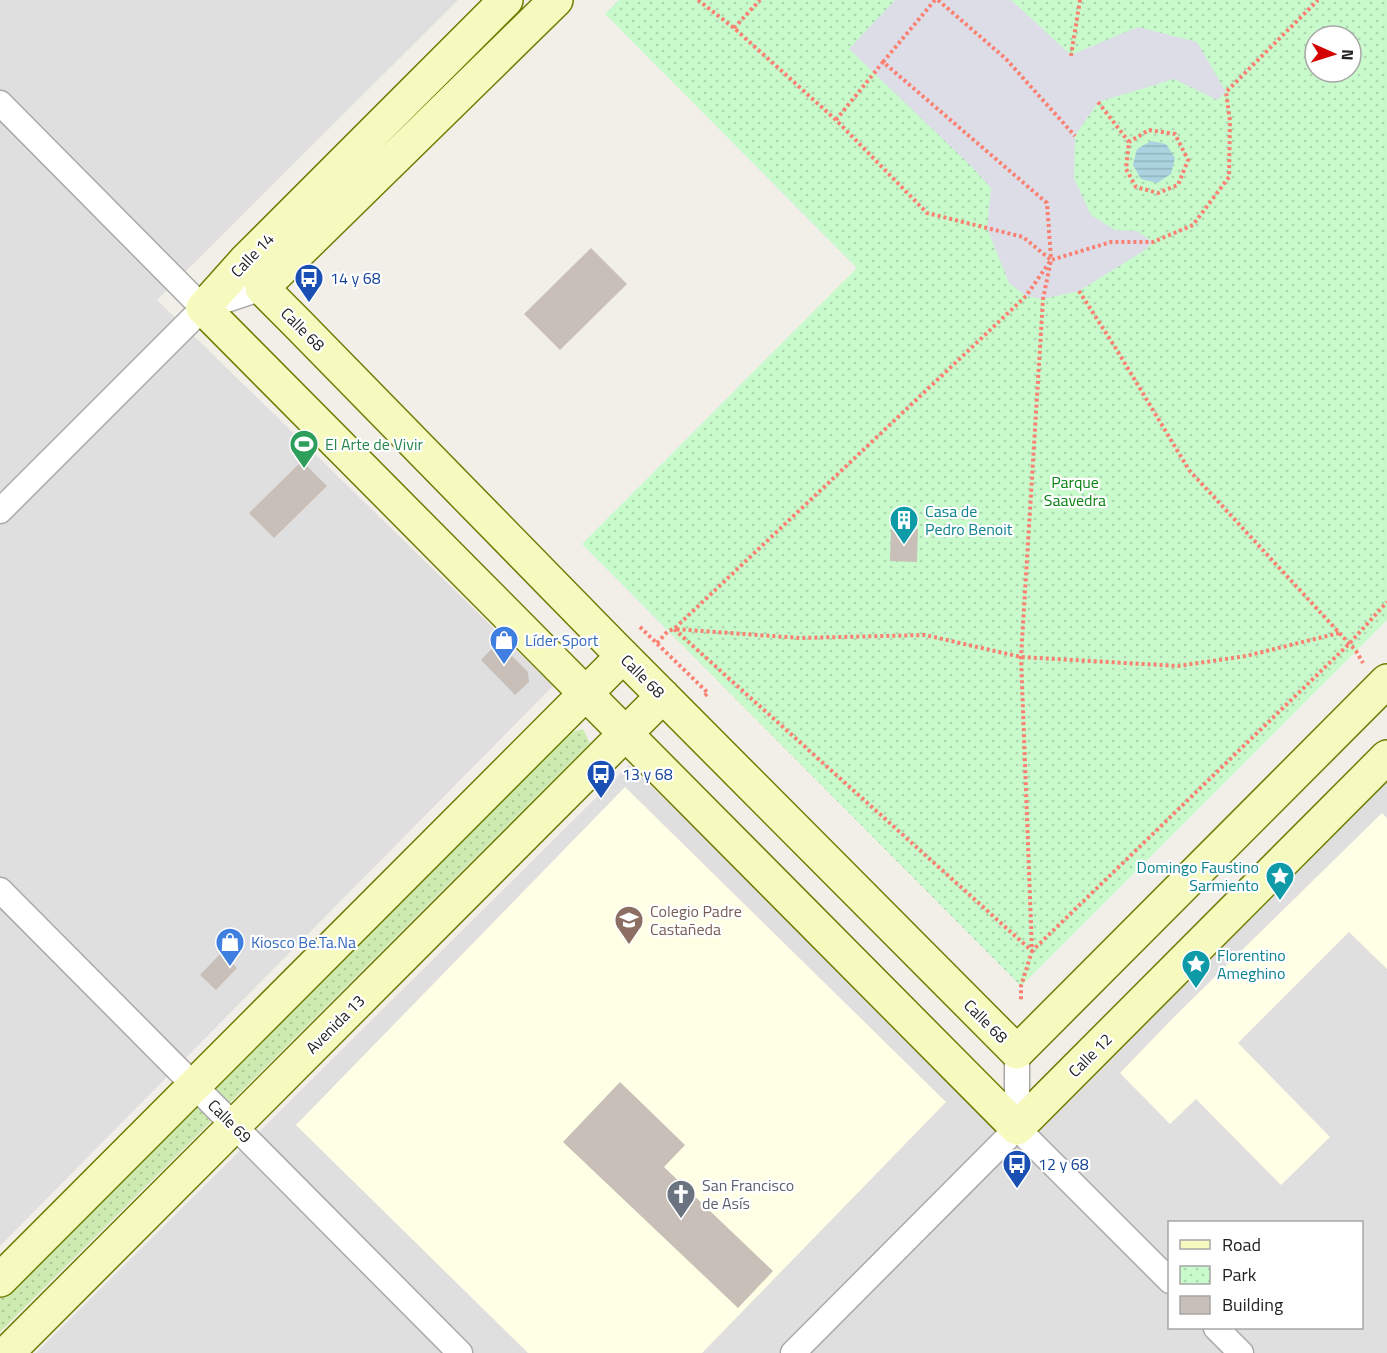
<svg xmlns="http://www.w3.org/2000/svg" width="1387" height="1353" font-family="'Titillium Web',sans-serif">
<defs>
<pattern id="grass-dots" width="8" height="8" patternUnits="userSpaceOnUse" patternTransform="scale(1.5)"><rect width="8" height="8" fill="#cdebb0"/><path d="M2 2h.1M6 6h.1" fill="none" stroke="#b0c997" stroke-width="1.8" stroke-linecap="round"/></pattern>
<pattern id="park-dots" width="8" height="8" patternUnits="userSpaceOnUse" patternTransform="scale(1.5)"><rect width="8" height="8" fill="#c8facc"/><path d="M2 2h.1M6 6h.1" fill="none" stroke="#acd6af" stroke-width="1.8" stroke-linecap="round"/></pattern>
<pattern id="water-rules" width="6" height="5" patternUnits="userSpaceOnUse" patternTransform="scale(1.5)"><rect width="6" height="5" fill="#aad3df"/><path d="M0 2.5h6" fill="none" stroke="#92b5bf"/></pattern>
</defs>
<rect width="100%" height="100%" fill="#f2efe9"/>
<path fill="#e0dfdf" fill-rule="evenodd" d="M0 0H458L157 300 553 686 0 1246Z
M629 765 1019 1139 1387 778V1353H36ZM1170 1222H1362V1328H1170Z"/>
<path fill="#ffffe5" d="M625 787 946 1102 702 1353H528L296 1125Z
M1382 813 1387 818V969L1349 932 1238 1043 1330 1137 1281 1185 1196 1099 1170 1124 1120 1073 1175 1016Z"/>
<path fill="url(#grass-dots)" d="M583 729 590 743 0 1332V1297L562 735Z"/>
<path fill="url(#park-dots)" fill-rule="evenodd" d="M619 0H1387V620L1021 986 582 544 857 268 605 14ZM1315 36H1351V72H1315Z"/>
<path fill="#dddde8" d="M895 0H1011L1071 55 1138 27 1197 42 1226 92 1217 100 1174 79 1098 102 1075 136 1074 178 1091 215 1115 230 1137 231 1153 242 1145 250 1079 291 1043 299 1026 296 1009 283 987 228 991 188 972 167 849 49Z"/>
<path fill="url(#water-rules)" d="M1151 141 1166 144 1175 158 1171 174 1157 183 1141 179 1133 165 1137 149Z"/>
<path fill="#c7bfb8" d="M591 248 627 284 560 350 524 314Z
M302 461 327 486 274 538 249 513Z
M891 529H918L917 562 890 561Z
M498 642 528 672 529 682 515 695 481 660Z
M221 953 237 968 216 990 200 975Z
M620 1082 685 1145 664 1167 773 1271 738 1308 563 1142Z"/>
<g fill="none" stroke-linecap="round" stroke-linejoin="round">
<g stroke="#a9a9a9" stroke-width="27">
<path id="minor" d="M0 103 203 308
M0 511 203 308 262 288
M0 890 460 1353
M1017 1052V1128L1170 1281
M1216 1328 1241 1353
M793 1353 1017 1128"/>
</g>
<g stroke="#707d05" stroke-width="36">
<path id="secondary" d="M506 0 245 261 203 308 1017 1128 1387 757
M556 0 262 288 296 322 614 647 1017 1052 1387 681
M0 1280 623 656
M7 1353 663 696"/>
</g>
<path stroke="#fa8072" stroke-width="4" stroke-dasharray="3 3" stroke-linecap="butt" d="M698 0 734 28 836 120 927 213 1023 237 1051 260 1043 299 1021 657 1032 951 1021 986V1002
M938 0 1006 59 1075 136
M734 28 760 0
M1071 56 1080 0
M883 62 935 0
M1098 102 1129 142 1126 169 1136 187 1158 193 1178 185 1188 160 1175 134 1149 130 1129 142
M836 120 883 62 1047 203 1051 259
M1079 291 1115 347 1189 470 1356 651 1363 663
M640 627 708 693 703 697
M1339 633 1246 656 1178 666 1021 657 925 635 800 638 674 629 1032 951 1349 644 1387 602
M657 643 668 631 674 629 1026 296 1051 260 1111 242H1153L1193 225 1229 177 1230 121 1226 92 1318 0"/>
<use href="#minor" stroke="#fff" stroke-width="24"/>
<use href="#secondary" stroke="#f7fabf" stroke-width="33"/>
</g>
<defs>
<g id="bus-pin" transform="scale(1.5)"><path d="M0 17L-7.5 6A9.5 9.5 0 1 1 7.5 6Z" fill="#1a4fb4" stroke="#fff"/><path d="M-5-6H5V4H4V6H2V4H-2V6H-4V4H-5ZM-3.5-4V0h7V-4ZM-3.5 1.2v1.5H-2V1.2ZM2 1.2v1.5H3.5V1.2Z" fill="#fff"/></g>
<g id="stadium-pin" transform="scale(1.5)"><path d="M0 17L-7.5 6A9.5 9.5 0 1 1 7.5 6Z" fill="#2e9e5b" stroke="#fff"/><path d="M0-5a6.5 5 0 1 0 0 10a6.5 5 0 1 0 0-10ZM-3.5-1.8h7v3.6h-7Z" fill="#fff"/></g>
<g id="building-pin" transform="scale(1.5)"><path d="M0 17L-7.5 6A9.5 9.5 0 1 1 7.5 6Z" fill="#0f9aa8" stroke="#fff"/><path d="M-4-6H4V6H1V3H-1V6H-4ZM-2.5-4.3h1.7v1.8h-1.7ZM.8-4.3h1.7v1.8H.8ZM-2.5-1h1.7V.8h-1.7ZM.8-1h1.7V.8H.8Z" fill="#fff"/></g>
<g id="shop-pin" transform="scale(1.5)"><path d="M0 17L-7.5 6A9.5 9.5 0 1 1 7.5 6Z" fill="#3f7fe0" stroke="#fff"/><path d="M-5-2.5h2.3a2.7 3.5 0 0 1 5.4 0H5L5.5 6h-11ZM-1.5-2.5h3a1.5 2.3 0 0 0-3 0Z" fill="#fff"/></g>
<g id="sight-pin" transform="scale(1.5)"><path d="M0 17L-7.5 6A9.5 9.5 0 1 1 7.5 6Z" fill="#0f9aa8" stroke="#fff"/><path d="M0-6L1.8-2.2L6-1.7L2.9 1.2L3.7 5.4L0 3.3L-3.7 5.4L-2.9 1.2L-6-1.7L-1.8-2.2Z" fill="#fff"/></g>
<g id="school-pin" transform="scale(1.5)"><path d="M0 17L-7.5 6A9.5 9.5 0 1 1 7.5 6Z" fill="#8d6e63" stroke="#fff"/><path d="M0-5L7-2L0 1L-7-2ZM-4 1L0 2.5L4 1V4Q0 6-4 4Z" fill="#fff"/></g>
<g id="church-pin" transform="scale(1.5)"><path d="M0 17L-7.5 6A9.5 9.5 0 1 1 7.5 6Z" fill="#6b7280" stroke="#fff"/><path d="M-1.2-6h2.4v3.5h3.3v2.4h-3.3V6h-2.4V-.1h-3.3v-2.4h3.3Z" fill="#fff"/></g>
</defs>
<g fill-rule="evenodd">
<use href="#bus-pin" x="309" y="278"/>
<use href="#stadium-pin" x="304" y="444"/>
<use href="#building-pin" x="904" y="520"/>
<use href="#shop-pin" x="504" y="640"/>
<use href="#bus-pin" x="601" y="774"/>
<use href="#sight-pin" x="1280" y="876"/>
<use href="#school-pin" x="629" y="920"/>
<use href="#shop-pin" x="230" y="942"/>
<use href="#sight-pin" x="1196" y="964"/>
<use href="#bus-pin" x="1017" y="1164"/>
<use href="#church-pin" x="681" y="1194"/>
</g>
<g text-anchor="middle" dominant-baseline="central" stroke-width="4.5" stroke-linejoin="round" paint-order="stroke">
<g font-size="16" fill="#222" stroke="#fff">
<text transform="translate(252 255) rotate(-46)">Calle 14</text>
<text transform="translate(303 329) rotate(45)">Calle 68</text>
<text transform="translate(643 676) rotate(45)">Calle 68</text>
<text transform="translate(986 1021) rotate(45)">Calle 68</text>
<text transform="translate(335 1024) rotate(-45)">Avenida 13</text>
<text transform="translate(1090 1055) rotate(-45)">Calle 12</text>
<text transform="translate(230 1121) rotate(45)">Calle 69</text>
</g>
<g font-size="16" fill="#164399" stroke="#fff" text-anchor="start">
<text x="330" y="278">14 y 68</text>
<text x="622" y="774">13 y 68</text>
<text x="1038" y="1164">12 y 68</text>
</g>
<g font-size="16" fill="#27864d" stroke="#fff" text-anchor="start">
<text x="325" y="444">El Arte de Vivir</text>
</g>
<g font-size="16" fill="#0c8416" stroke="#fff">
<text x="1075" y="482">Parque<tspan x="1075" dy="18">Saavedra</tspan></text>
</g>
<g font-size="16" fill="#0d838f" stroke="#fff" text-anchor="start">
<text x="925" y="511">Casa de<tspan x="925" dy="18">Pedro Benoit</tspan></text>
<text x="1259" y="867" text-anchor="end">Domingo Faustino<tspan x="1259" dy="18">Sarmiento</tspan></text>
<text x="1217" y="955">Florentino<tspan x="1217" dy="18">Ameghino</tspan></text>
</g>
<g font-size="16" fill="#366cbe" stroke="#fff" text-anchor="start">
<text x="525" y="640">Líder Sport</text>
<text x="251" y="942">Kiosco Be.Ta.Na</text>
</g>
<g font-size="16" fill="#785e54" stroke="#fff" text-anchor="start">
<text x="650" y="911">Colegio Padre<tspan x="650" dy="18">Castañeda</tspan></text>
</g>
<g font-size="16" fill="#5b616d" stroke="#fff" text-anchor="start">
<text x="702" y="1185">San Francisco<tspan x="702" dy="18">de Asís</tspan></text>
</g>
</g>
<rect x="1168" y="1221" width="195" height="108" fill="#ffffff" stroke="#a7a7a7" stroke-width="1.5"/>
<rect x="1180" y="1240" width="30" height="9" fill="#f7fabf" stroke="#a7a7a7" stroke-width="1.5"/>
<text x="1222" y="1251" font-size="18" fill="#222222">Road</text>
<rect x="1180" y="1266" width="30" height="18" fill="url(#park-dots)" stroke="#a7a7a7" stroke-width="1.5"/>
<text x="1222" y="1281" font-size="18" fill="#222222">Park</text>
<rect x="1180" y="1296" width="30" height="18" fill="#c7bfb8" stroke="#a7a7a7" stroke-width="1.5"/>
<text x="1222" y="1311" font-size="18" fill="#222222">Building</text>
<g transform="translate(1333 54) rotate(93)"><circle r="28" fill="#ffffff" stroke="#a7a7a7" stroke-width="1.5"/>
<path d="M0-4.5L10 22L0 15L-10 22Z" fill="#d40000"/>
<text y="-9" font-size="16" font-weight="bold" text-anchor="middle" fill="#222222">N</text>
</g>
</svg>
